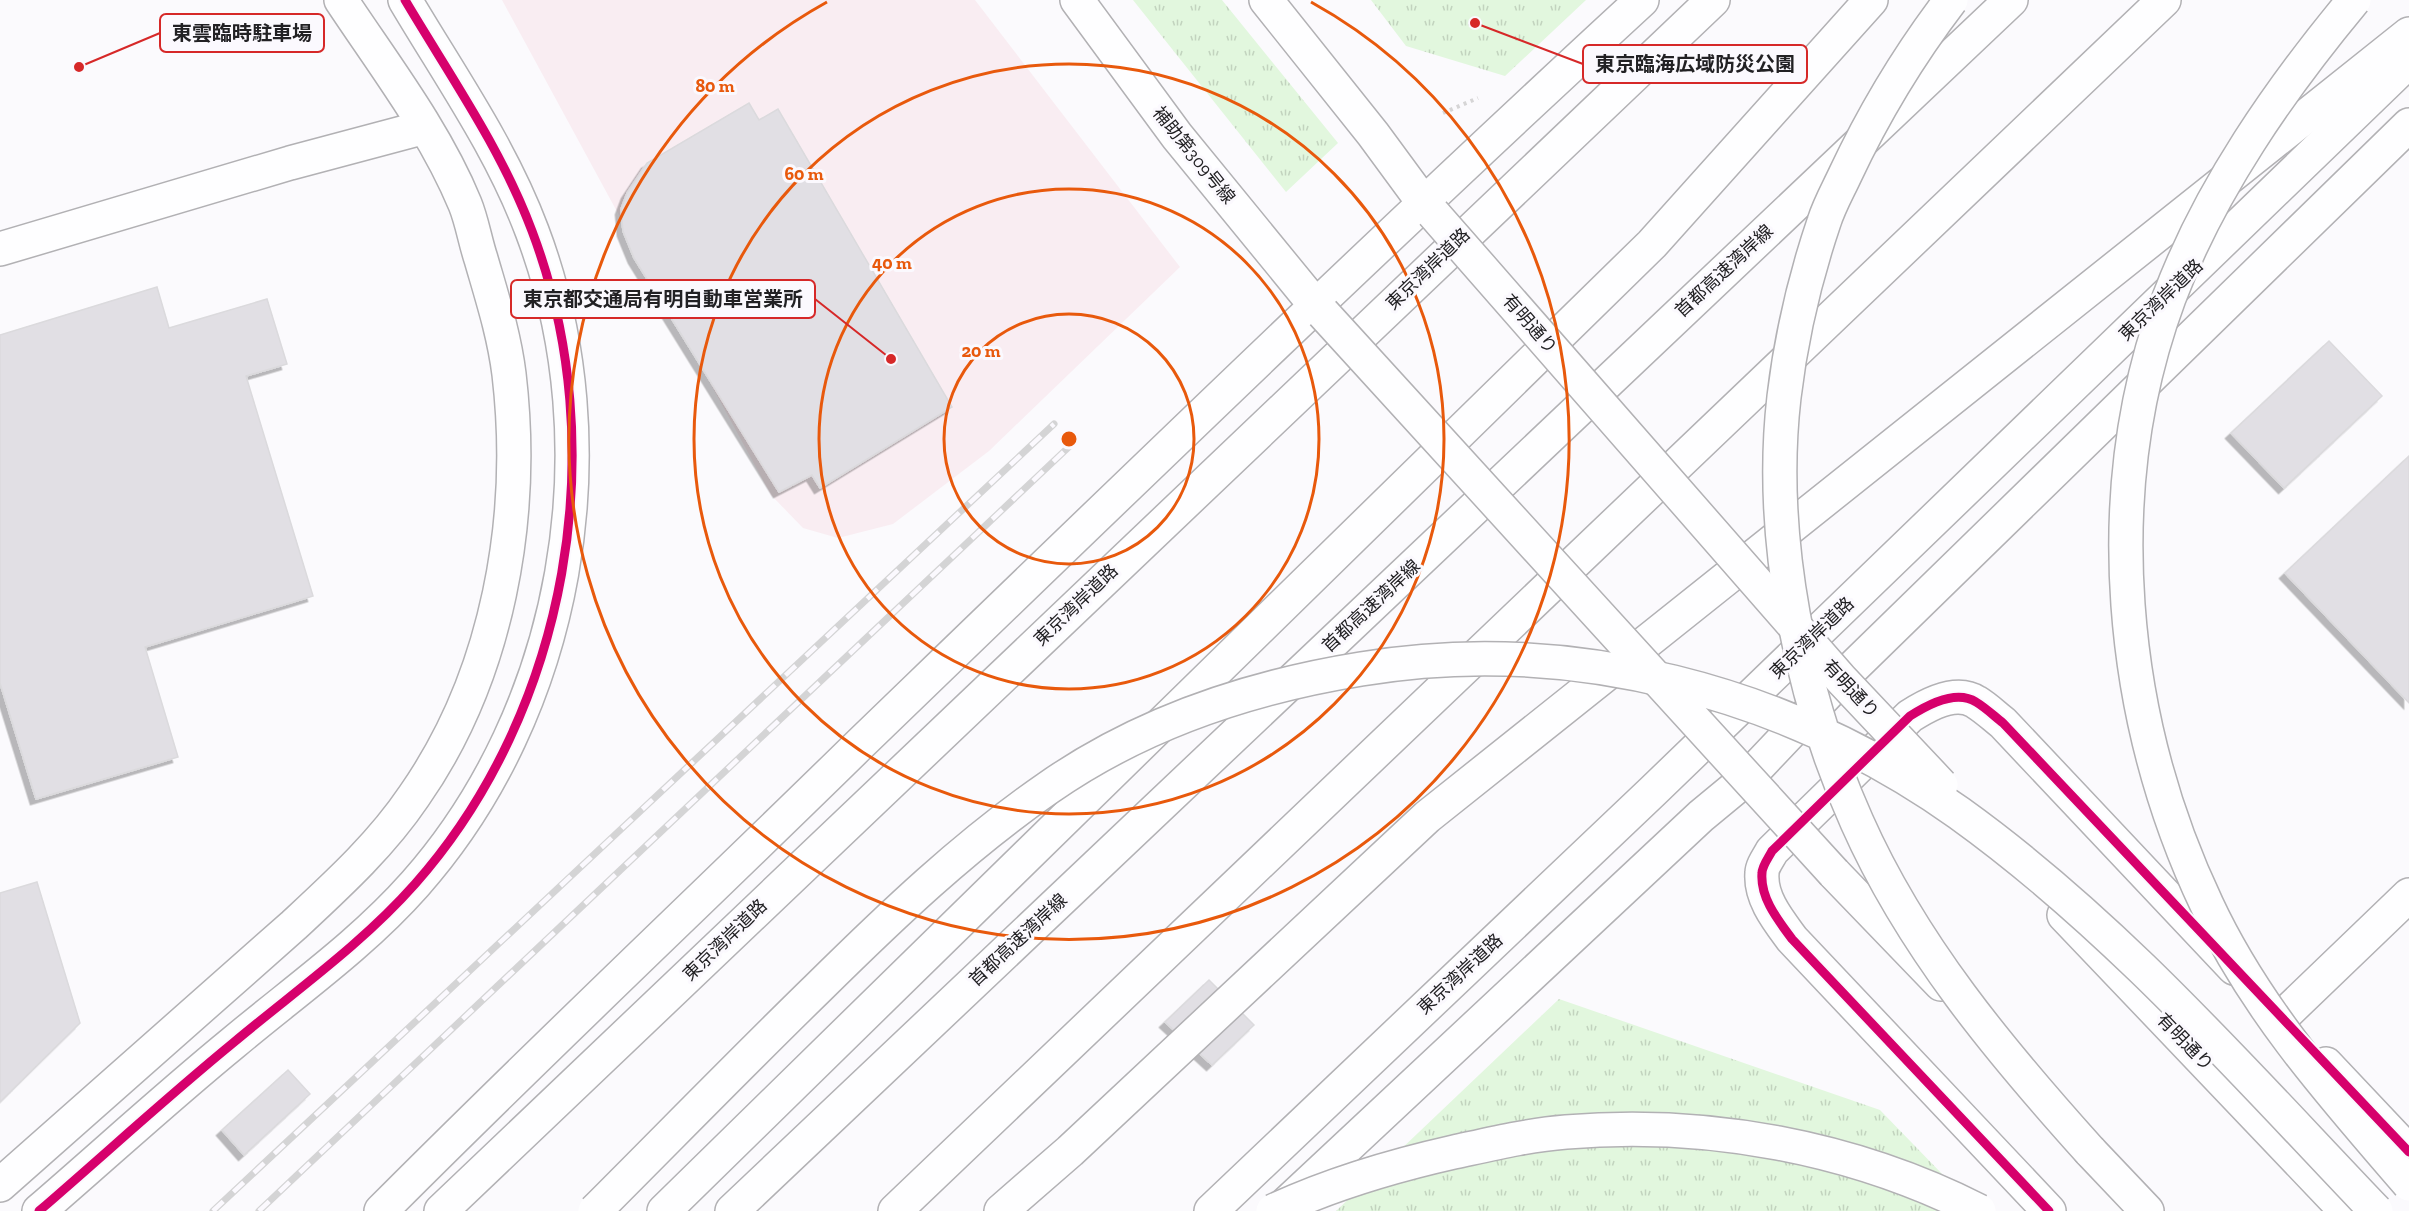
<svg xmlns="http://www.w3.org/2000/svg" width="2409" height="1211" font-family="'Zilla Slab','Noto Sans JP',serif">
<defs>
<pattern id="grass-tufts" width="24" height="20" patternUnits="userSpaceOnUse" patternTransform="scale(1.5)"><rect width="24" height="20" fill="#e2f7de"/><path d="M3 7l-1-3M5 7V3M7 7l1-3M15 17l-1-3M17 17v-4M19 17l1-3" fill="none" stroke="#c2d3be"/></pattern>
<filter id="shadow"><feDropShadow dx="-5.5" dy="5.5" stdDeviation="0" flood-color="#0004"/></filter>
</defs>
<rect width="100%" height="100%" fill="#fbfafd"/>
<path fill="#f9edf2" d="M502 0H975L1180 267 989 451 893 524 838 538 803 528 771 495Z"/>
<path fill="url(#grass-tufts)" d="M1133 0H1222L1338 143 1286 192Z
M1371 0H1586L1505 76 1406 46Z
M1559 999 1880 1110 1978 1211H1336Z"/>
<path fill="#e1dfe4" stroke="#dbdadd" stroke-width="1.5" filter="url(#shadow)" d="M749 103 759 120 778 109 952 407 820 488 812 475 779 492 634 258 623 231 621 209 627 193 647 163Z
M157 287 169 328 267 299 287 364 246 376 313 596 145 647 178 757 36 799 0 683V335Z
M2329 341 2382 396 2284 488 2231 433Z
M2409 456V703L2285 573Z
M37 882 80 1023 0 1102V893Z
M1209 980 1254 1025 1212 1065 1165 1022Z
M288 1070 310 1094 244 1155 222 1130Z"/>
<g fill="none" stroke-linecap="round" stroke-linejoin="round">
<g stroke="#b2b1b4" stroke-width="36">
<path id="minor" d="M2326 1064 2409 1152
M2049 1211 1792 939C1778 920 1760 898 1762 873 1762 866 1769 857 1772 851L1910 716C1927 705 1956 689 1976 702 1986 708 1994 716 2003 723L2234 968"/>
</g>
<g stroke="#b2b1b4" stroke-width="36">
<path id="tertiary" d="M1077 0 1177 136 1316 306
M1266 0 1373 134 1423 202
M0 249 290 163 425 127
M2281 1018 2409 895
M0 1185 294 925C337 885 381 845 414 796 498 676 526 518 509 374 504 334 492 297 481 259 475 241 472 221 465 204 435 131 384 65 341 0
M39 1211C104 1155 167 1097 233 1043 295 991 361 945 415 884 568 711 614 447 532 231 501 148 450 76 405 0"/>
</g>
<g stroke="#b2b1b4" stroke-width="36">
<path id="primary" d="M1834 873 1941 984
M2064 915 2346 1211"/>
</g>
<g stroke="#b2b1b4" stroke-width="36">
<path id="trunk" d="M1286 1204 1701 816 1747 778 1841 679 2409 125
M381 1211C538 1053 700 901 859 745 1118 495 1377 244 1642 0
M441 1211 1713 0
M1211 1211 1653 791 2409 61"/>
</g>
<g stroke="#b2b1b4" stroke-width="36">
<path id="motorway" d="M2090 1151 2147 1211
M664 1211 1652 244 1871 0
M732 1211 2011 0
M895 1211 2164 0
M1001 1211 1070 1151 1427 817 2409 34"/>
</g>
<path stroke="#d6d5d6" stroke-width="4" stroke-dasharray="3 4.5" stroke-linecap="butt" d="M1443 113 1478 98"/>
<use href="#minor" stroke="#fefeff" stroke-width="33"/>
<use href="#tertiary" stroke="#fefeff" stroke-width="33"/>
<use href="#primary" stroke="#fefeff" stroke-width="33"/>
<use href="#trunk" stroke="#fefeff" stroke-width="33"/>
<use href="#motorway" stroke="#fefeff" stroke-width="33"/>
<g stroke="#d4d4d5" stroke-width="7">
<path id="rail" d="M213 1211 1054 424
M259 1211 1073 443"/>
</g>
<use href="#rail" stroke="#fbf9fe" stroke-width="4.5" stroke-dasharray="14" stroke-linecap="butt"/>
<g stroke="#b2b1b4" stroke-width="36" stroke-linecap="butt">
<path id="primary-bridge" d="M1433 213 1841 679 1941 785
M1323 313 1834 873"/>
</g>
<g stroke="#b2b1b4" stroke-width="36" stroke-linecap="butt">
<path id="motorway-bridge" d="M1951 0C1909 55 1874 113 1845 175 1838 190 1829 206 1824 222 1805 278 1791 338 1784 397 1768 536 1800 695 1857 822 1912 946 2000 1051 2090 1151
M2354 0C2280 89 2210 189 2169 298 2097 492 2119 720 2207 905 2256 1010 2334 1097 2409 1184
M595 1211C670 1136 743 1061 818 988 891 916 964 846 1048 788 1141 723 1250 687 1361 669 1569 634 1787 691 1959 813 2115 925 2244 1073 2376 1211
M1273 1211C1331 1184 1392 1166 1454 1152 1491 1144 1528 1135 1566 1132 1707 1120 1853 1147 1979 1211"/>
</g>
<use href="#primary-bridge" stroke="#fefeff" stroke-width="33"/>
<use href="#motorway-bridge" stroke="#fefeff" stroke-width="33"/>
<g stroke="#fbf9fe" stroke-width="13">
<path id="cycleway" d="M39 1211C104 1155 167 1097 233 1043 295 991 361 945 415 884 568 711 614 447 532 231 501 148 450 76 405 0
M2049 1211 1792 939C1778 920 1760 898 1762 873 1762 866 1769 857 1772 851L1910 716C1927 705 1956 689 1976 702 1986 708 1994 716 2003 723L2409 1152"/>
</g>
<use href="#cycleway" stroke="#d6006c" stroke-width="9"/>
</g>
<g fill="none" stroke="#e8590c" stroke-width="3">
<circle cx="1069" cy="439" r="125"/>
<circle cx="1069" cy="439" r="250"/>
<circle cx="1069" cy="439" r="375"/>
<path d="M1311 2A500 500 0 1 1 827 2"/>
</g>
<g text-anchor="middle" dominant-baseline="central" stroke-width="6" stroke-linejoin="round" paint-order="stroke">
<g font-size="18" fill="#222124" stroke="#fbf9fe">
<text transform="translate(1194 155) rotate(51)">補助第309号線</text>
<text transform="translate(1428 269) rotate(-44)">東京湾岸道路</text>
<text transform="translate(1724 271) rotate(-43)">首都高速湾岸線</text>
<text transform="translate(2161 300) rotate(-44)">東京湾岸道路</text>
<text transform="translate(1530 324) rotate(49)">有明通り</text>
<text transform="translate(1076 605) rotate(-44)">東京湾岸道路</text>
<text transform="translate(1371 606) rotate(-43)">首都高速湾岸線</text>
<text transform="translate(1812 638) rotate(-44)">東京湾岸道路</text>
<text transform="translate(1851 689) rotate(47)">有明通り</text>
<text transform="translate(725 940) rotate(-44)">東京湾岸道路</text>
<text transform="translate(1018 940) rotate(-43)">首都高速湾岸線</text>
<text transform="translate(1460 974) rotate(-43)">東京湾岸道路</text>
<text transform="translate(2185 1042) rotate(46)">有明通り</text>
</g>
</g>
<circle cx="1069" cy="439" r="9" fill="#e8590c" stroke="#fbf9fe" stroke-width="3"/>
<g font-size="18" text-anchor="middle" font-weight="bold" fill="#e8590c" stroke="#fbf9fe" stroke-width="6" stroke-linejoin="round" paint-order="stroke">
<text x="715" y="92">80 m</text>
<text x="804" y="180">60 m</text>
<text x="892" y="269">40 m</text>
<text x="981" y="357">20 m</text>
</g>
<path fill="none" stroke="#d62828" stroke-width="2" d="M79 67L160 33M1475 23L1583 64M891 359L815 299"/>
<g fill="#d62828" stroke="#fbf9fe" stroke-width="2">
<circle cx="79" cy="67" r="6"/>
<circle cx="1475" cy="23" r="6"/>
<circle cx="891" cy="359" r="6"/>
</g>
<g fill="#fbf9fe" stroke="#d62828" stroke-width="2">
<rect x="160" y="14" width="164" height="38" rx="6"/>
<rect x="1583" y="45" width="224" height="38" rx="6"/>
<rect x="511" y="280" width="304" height="38" rx="6"/>
</g>
<g font-size="20" text-anchor="middle" font-weight="bold" fill="#222124">
<text x="242" y="40">東雲臨時駐車場</text>
<text x="1695" y="71">東京臨海広域防災公園</text>
<text x="663" y="306">東京都交通局有明自動車営業所</text>
</g>
</svg>
